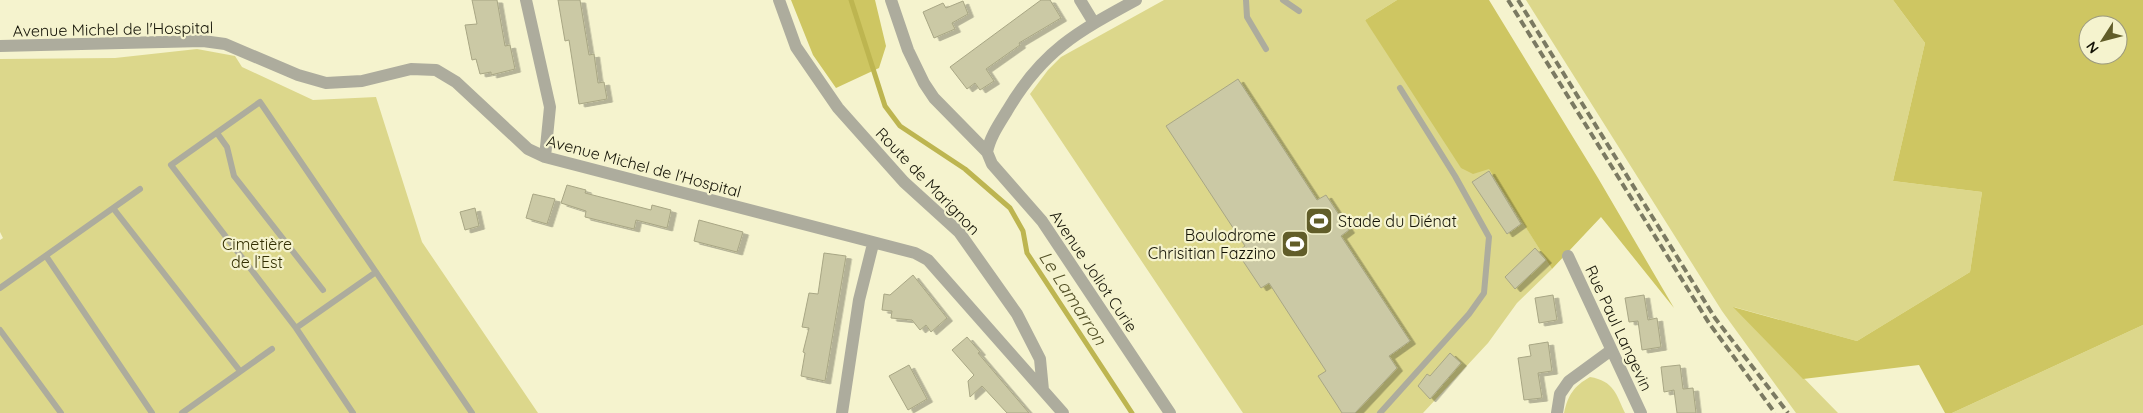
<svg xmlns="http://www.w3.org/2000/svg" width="2143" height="413" font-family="Quicksand,sans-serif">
<defs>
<filter id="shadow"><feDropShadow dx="5.5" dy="3" stdDeviation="0" flood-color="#0004"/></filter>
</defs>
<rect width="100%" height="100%" fill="#f5f3ce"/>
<path fill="#dcd78b" d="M1164 0H1397L1365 20 1489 168 1552 269 1517 303 1488 343 1423 413H1243L1030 94 1048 70 1061 57Z
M1526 0H1893L1925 43 1893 181 1982 192 1970 272 1857 341 1734 307 1838 413H1796L1722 311Z
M197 49 235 56 242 67 313 100 376 97 422 242 538 413H0V240L3 238 0 232V59L115 58Z
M2143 325V413H1952Z
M1590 377C1614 381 1616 394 1625 413H1564C1568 395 1574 386 1590 377Z"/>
<path fill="#cec662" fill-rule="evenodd" d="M791 0H875L886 46 879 68 836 88 813 55Z
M1397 0H1489L1598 178 1674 308 1601 217 1552 269 1489 169 1473 174 1461 168 1365 20Z
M1893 0H2143V325L1952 413H1945L1919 365 1803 379 1733 307 1857 341 1970 272 1982 192 1893 181 1925 43ZM2088 25H2118V55H2088Z"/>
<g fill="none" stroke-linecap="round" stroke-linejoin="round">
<path stroke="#bdb550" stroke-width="5" d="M851 0 885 106 900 126 965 169 1010 208 1023 231 1027 253 1132 413"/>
</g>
<path fill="#cbc9a5" stroke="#a8a684" filter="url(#shadow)" d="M472 0H497L505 46 510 45 515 69 491 75V72L480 74 476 59 472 60 465 25 477 24Z
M558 0H580L589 55 594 54 598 83 604 82 607 99 579 104 569 40 565 41Z
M1041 0H1050L1061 18 1019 43 1020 45 986 69 994 81 980 90 975 83 967 89 950 67Z
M963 1 968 14 952 23 955 29 934 38 923 12 943 3 946 8Z
M1238 79 1317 200 1326 195 1349 230 1341 236 1410 341 1389 356 1397 368 1355 413H1342L1337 405 1318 376 1326 371 1269 283 1261 288 1237 252 1245 246 1166 126Z
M1489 171 1521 224 1507 234 1472 182Z
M567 185 586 190 585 193 651 210 652 205 671 210 667 228 636 220 634 229 585 217 586 211 561 203Z
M533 194 555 199 547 224 526 218Z
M475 208 479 226 465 230 460 212Z
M699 220 743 232 737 252 694 241Z
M1535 248 1546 260 1515 289 1505 277Z
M824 253 846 256 825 381 801 376 805 353 803 352 809 328 802 327 809 293 818 294Z
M913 275 947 318 931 332 926 325 920 330 912 320 891 318 892 311 882 310 884 294 890 295Z
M1553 295 1557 320 1539 323 1535 298Z
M1644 295 1648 320 1657 318 1661 347 1642 350 1638 321 1629 322 1625 298Z
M967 337 980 352 978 353 1029 413H1007L982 386 970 397 968 381 974 375 952 350Z
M1548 342 1552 371 1538 373 1542 398 1524 400 1518 358 1531 356 1529 345Z
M1450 353 1461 363 1430 399 1418 386 1427 374 1430 376Z
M909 365 927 399 908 410 889 376Z
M1680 365 1683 389 1693 388 1696 413H1677L1674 390 1664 392 1661 367Z"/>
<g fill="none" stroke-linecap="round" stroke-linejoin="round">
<path stroke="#adac9d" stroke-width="6" d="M1246 0 1247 17 1266 49
M1283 0 1299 11
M217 133 227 147 234 176 323 290
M113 208 240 371
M46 256 152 413
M0 288 140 189
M296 328 376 272
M0 330 61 413
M182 413 272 349
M353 413 296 328 171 165 260 102 472 413
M1380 413 1469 314 1484 293 1489 237 1455 176 1400 88"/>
<path stroke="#adac9d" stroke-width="12" d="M526 0 550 107 545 157
M779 0 796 47 838 108 904 182 959 232 1017 314 1040 359 1043 390
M891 0 908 50 924 83 934 98 987 152 992 164 1042 221 1170 413
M1080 0 1094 23
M0 46 203 41 225 44 298 75 326 83 362 81 411 69 436 70 456 82 528 149 545 157 915 253 928 260 1063 413
M987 152C990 137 999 124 1007 111 1042 51 1077 32 1136 0
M1568 256 1641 413
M842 413 859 300 873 244
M1557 413 1560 394 1569 381 1610 351"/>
<path stroke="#7b7a62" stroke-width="4" stroke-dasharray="8 4" stroke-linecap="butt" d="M1508 0 1709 323 1775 413
M1518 0 1715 318 1788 413"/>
</g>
<defs>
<g id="stadium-square" transform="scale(1.4375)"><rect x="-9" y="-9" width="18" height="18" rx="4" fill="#615d29" stroke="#f5f3ce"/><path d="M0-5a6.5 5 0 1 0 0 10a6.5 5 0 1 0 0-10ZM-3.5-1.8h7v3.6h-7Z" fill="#fff"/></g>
</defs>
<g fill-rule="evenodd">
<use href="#stadium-square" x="1319" y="221"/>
<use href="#stadium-square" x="1295" y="244"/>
</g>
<g text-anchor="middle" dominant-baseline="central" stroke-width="4.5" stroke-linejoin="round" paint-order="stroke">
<g font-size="16" fill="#141306" stroke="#f5f3ce">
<text transform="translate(113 29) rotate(-1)">Avenue Michel de l'Hospital</text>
<text transform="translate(644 166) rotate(15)">Avenue Michel de l'Hospital</text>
<text transform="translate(928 181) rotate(46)">Route de Marignon</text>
<text transform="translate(1094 271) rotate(56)">Avenue Joliot Curie</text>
<text transform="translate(1619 328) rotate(65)">Rue Paul Langevin</text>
</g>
<g font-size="16" fill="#141306" stroke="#f5f3ce" text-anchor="start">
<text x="1338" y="221">Stade du Diénat</text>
<text x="1276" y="235" text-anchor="end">Boulodrome<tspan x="1276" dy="18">Chrisitian Fazzino</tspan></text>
</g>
<g font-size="16" fill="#332f02" stroke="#f5f3ce">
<text x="257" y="244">Cimetière<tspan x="257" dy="18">de l’Est</tspan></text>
</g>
<g font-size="18" font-style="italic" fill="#535026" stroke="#f5f3ce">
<text transform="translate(1073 298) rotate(57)">Le Lamarron</text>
</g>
</g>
<g transform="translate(2103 40) rotate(234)"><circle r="24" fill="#f5f3ce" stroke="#9b997e"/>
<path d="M0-4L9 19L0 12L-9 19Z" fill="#615d29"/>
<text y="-8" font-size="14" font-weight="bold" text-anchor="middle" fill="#141306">N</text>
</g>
</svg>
